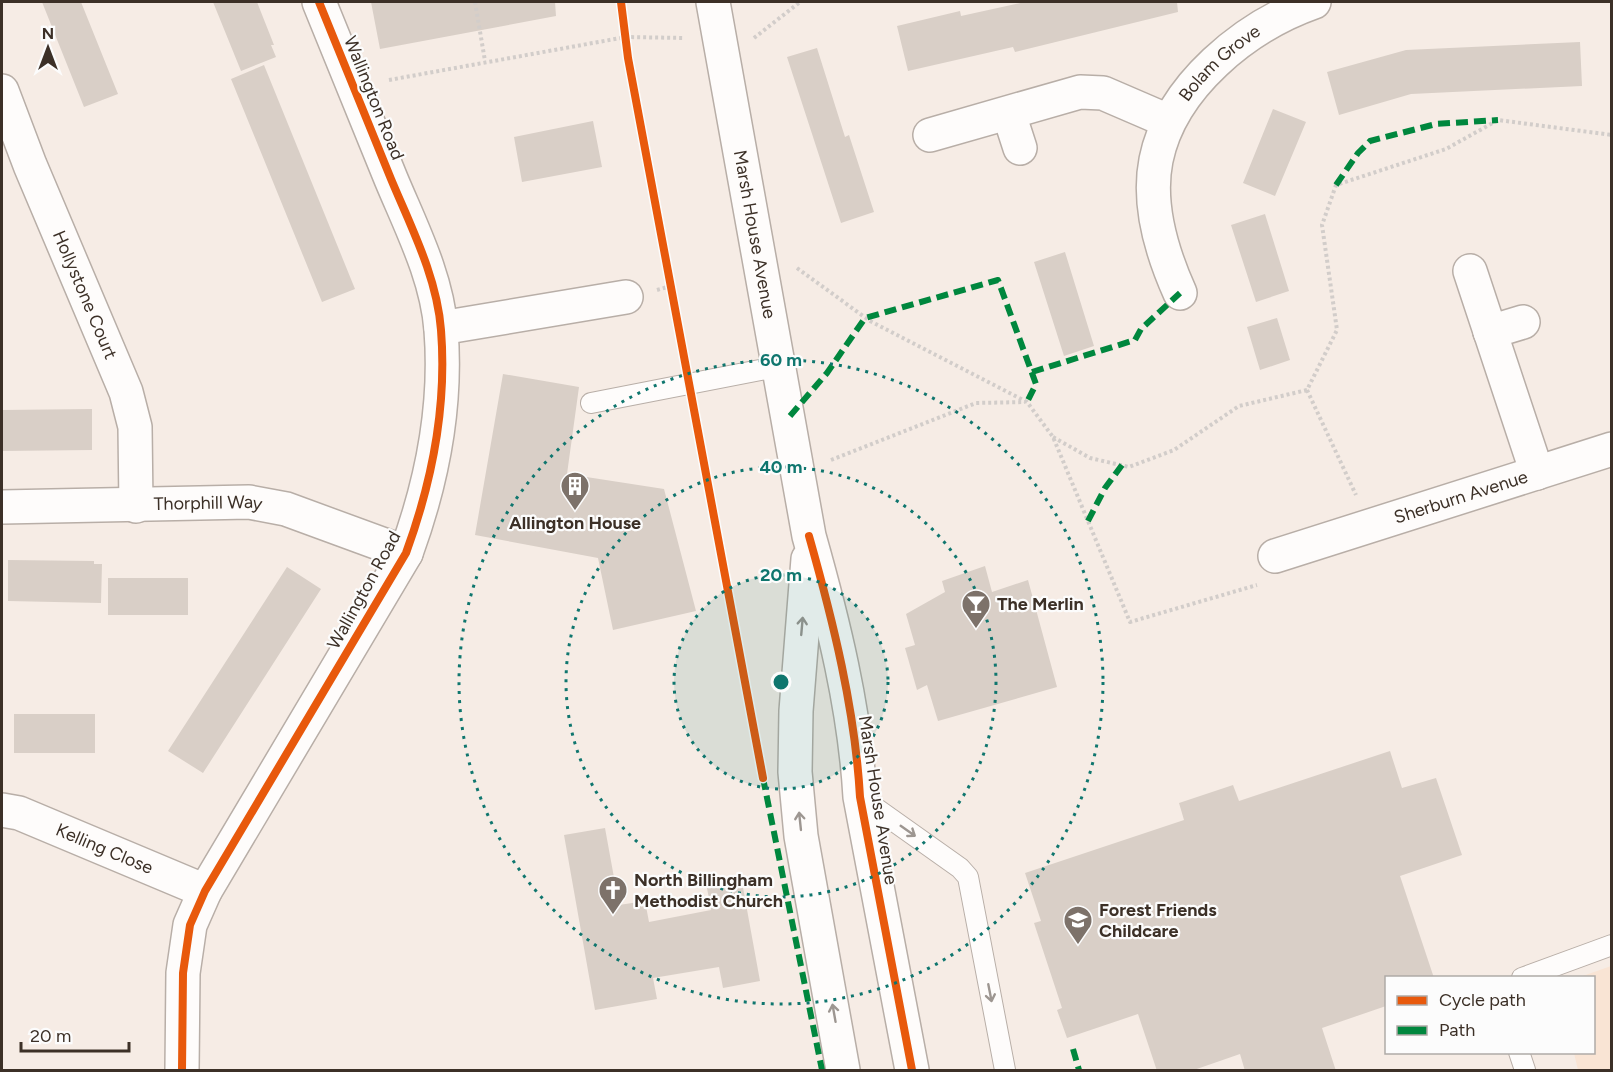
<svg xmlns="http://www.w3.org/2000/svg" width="1613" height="1072" font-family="Figtree,sans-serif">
<rect width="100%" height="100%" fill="#f6ece5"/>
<path fill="#f9e4d4" d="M1611 966V1070H1578L1574 1053 1594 1052V978L1580 977Z"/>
<path fill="#d9cfc7" d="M42 2H81L118 94 84 107Z
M213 2H257L274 45H271L276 57 241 71Z
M371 2H555L556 16 380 49Z
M1025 2H1177L1178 12 1015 52 1013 47 908 71 897 26 960 11 961 16Z
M1580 42 1582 86 1411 94 1339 115 1327 72 1406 50Z
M817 48 845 137 849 135 874 212 841 223 787 57Z
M264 65 355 289 322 302 231 79Z
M1273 109 1306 122 1275 196 1243 183Z
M593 121 602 167 522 182 514 137Z
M1265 214 1289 291 1256 302 1231 225Z
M1065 252 1094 346 1064 356 1034 262Z
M1277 318 1290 360 1260 370 1247 327Z
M503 374 579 387 567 474 664 489 696 611 613 630 598 558 475 535Z
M92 409V450L2 451V410Z
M8 560 94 561V564H102L101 603 8 601Z
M985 566 992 592 1028 580 1057 687 938 721 927 685 917 690 905 648 915 645 906 614 945 592 942 581Z
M287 567 321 589 203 773 168 751Z
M108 578H188V615H108Z
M14 714H95V753H14Z
M1390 751 1402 788 1436 778 1462 855 1400 876 1434 978H1386V1006L1322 1028 1336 1071H1245L1240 1054 1191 1071H1157L1138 1014 1067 1038 1057 1010 1062 1008 1034 923 1041 921 1025 873 1184 820 1179 803 1233 785 1239 801Z
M605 828 619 905 645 901 649 922 711 910 707 888 742 882 760 981 723 988 719 967 653 978 657 999 595 1010 564 835Z"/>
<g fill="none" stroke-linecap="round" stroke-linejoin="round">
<g stroke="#b8aea7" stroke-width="22">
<path id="service" d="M591 403 781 366
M860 797 960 868 968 877 1005 1070
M1522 978 1612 945
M1519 1052 1525 1070"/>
</g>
<g stroke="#b8aea7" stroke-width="36">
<g id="minor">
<path id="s1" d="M2 91 30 165 126 392 135 427 136 506"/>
<path d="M1009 114 1020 148"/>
<path d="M930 135 1080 92 1103 93 1168 121"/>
<path d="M1470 271 1537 473"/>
<path id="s2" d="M1180 293C1162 253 1147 205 1156 160 1171 86 1246 26 1314 2"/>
<path d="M441 328 626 297"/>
<path d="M1490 332 1523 322"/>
<path id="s3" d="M2 507 249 502 286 509 406 553"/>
<path id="s4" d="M1275 556 1612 449"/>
<path id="s5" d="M2 810 19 813 205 891"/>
<path d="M182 1070 183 973 190 925 205 891 406 553C432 482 447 406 441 330 437 277 411 227 391 179 367 120 343 61 319 2"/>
</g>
</g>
<g stroke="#b8aea7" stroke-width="36">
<g id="tertiary">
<path id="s6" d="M713 2 809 536C833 621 855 709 860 797L912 1070"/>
<path d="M808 559 796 711 795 772 801 836 843 1070"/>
</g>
</g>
<path stroke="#d2cdca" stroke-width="4" stroke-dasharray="3 3" stroke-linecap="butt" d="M475 2 485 61
M754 38 800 2
M389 80 626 37 684 38
M797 268 870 321 1027 402 1053 437 1130 622 1257 585
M657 290 671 286
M1307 390 1356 495
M1053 437 1090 458 1129 467 1174 450 1239 406 1307 390 1337 330 1322 225 1336 185 1446 149 1498 120 1612 135
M831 460 976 403 1025 402"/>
<use href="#service" stroke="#fefcfb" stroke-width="20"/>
<use href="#minor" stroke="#fefcfb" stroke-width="33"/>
<use href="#tertiary" stroke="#fefcfb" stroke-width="33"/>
<path stroke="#00873e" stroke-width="6" stroke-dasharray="12 6" stroke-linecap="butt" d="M1336 185 1358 153 1370 141 1436 124 1498 120
M1032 372 1135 340 1141 329 1180 293
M790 416 827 373 865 318 998 280 1036 384 1027 402
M1088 521 1105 488 1122 465
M763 778 822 1070
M1073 1049 1079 1070"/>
<g stroke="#fcfcfc" stroke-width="11">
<path id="cycleway" d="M621 2 628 58 763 778
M809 536C833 621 855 709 860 797L912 1070
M182 1070 183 973 190 925 205 891 406 553C432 482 447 406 441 330 437 277 411 227 391 179 367 120 343 61 319 2"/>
</g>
<use href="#cycleway" stroke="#e8590c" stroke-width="8"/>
</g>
<defs><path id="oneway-shaft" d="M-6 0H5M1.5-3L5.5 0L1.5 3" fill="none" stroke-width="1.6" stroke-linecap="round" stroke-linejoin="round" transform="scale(1.5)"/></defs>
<g stroke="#9d9691">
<use href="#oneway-shaft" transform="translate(802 626) rotate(-85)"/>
<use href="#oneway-shaft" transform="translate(800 821) rotate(-96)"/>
<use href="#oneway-shaft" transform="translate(908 831) rotate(35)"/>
<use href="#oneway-shaft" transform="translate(990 993) rotate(79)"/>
<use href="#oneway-shaft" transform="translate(834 1013) rotate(-100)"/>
</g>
<circle cx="781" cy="682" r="107" fill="#0f766e" fill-opacity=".12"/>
<g fill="none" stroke="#0f766e" stroke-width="3" stroke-dasharray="3 6">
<circle cx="781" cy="682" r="107"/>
<circle cx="781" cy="682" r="215"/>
<circle cx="781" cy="682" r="322"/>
</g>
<defs>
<g id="building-pin" transform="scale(1.5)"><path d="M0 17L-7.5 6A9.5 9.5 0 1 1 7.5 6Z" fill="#7d726a" stroke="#fcfcfc"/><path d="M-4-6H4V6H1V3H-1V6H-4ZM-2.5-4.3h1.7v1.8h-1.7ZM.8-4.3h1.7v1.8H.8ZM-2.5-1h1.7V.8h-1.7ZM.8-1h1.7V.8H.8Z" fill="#fff"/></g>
<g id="bar-pin" transform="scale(1.5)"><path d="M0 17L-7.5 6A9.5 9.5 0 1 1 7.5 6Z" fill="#7d726a" stroke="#fcfcfc"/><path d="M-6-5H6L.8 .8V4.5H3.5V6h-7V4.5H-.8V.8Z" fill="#fff"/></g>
<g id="church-pin" transform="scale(1.5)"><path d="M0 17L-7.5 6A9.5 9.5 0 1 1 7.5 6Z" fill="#7d726a" stroke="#fcfcfc"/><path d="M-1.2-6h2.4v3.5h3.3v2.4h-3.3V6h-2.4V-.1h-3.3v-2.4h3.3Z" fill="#fff"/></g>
<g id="school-pin" transform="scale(1.5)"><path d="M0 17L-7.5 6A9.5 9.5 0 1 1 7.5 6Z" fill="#7d726a" stroke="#fcfcfc"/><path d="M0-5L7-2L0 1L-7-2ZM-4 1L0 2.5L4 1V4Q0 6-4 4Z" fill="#fff"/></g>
</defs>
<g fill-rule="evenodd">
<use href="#building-pin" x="575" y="486"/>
<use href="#bar-pin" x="976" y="604"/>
<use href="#church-pin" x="613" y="890"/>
<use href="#school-pin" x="1078" y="920"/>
</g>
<g text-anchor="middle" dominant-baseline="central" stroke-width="4.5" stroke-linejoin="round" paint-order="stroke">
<g font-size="18" fill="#3c3027" stroke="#fcfcfc">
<text stroke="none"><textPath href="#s2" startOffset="256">Bolam Grove</textPath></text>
<text transform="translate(374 98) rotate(68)">Wallington Road</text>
<text stroke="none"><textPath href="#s6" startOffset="236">Marsh House Avenue</textPath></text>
<text stroke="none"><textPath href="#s1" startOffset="220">Hollystone Court</textPath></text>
<text stroke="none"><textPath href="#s4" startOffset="195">Sherburn Avenue</textPath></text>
<text stroke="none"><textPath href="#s3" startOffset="206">Thorphill Way</textPath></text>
<text transform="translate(364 590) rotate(-61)">Wallington Road</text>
<text transform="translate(878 800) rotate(81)">Marsh House Avenue</text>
<text stroke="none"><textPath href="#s5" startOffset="110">Kelling Close</textPath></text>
</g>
<g font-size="18" font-weight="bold" fill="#3c3027" stroke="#fcfcfc" text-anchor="start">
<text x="575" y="523" text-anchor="middle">Allington House</text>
<text x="997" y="604">The Merlin</text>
<text x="634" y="880">North Billingham<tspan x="634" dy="21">Methodist Church</tspan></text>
<text x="1099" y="910">Forest Friends<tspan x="1099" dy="21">Childcare</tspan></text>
</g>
</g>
<circle cx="781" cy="682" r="9" fill="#0f766e" stroke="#fcfcfc" stroke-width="3"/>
<g font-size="18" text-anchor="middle" font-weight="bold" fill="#0f766e" stroke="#fcfcfc" stroke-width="4.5" stroke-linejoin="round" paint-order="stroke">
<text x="781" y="366">60 m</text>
<text x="781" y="473">40 m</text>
<text x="781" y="581">20 m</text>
</g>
<rect width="1613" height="1072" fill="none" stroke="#3c3027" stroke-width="6"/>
<rect x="1385" y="976" width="210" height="78" fill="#fcfcfc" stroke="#afaaa7" stroke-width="1.5"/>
<rect x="1397" y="996" width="30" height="9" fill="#e8590c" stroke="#afaaa7" stroke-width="1.5"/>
<text x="1439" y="1006" font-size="18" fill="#3c3027">Cycle path</text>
<rect x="1397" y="1026" width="30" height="9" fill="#00873e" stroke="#afaaa7" stroke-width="1.5"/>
<text x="1439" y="1036" font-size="18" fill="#3c3027">Path</text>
<g transform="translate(48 48)" stroke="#fcfcfc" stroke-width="4.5" paint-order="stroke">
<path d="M0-4.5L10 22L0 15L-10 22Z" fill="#3c3027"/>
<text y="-9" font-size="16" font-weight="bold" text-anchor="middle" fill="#3c3027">N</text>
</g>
<path d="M21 1042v9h108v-9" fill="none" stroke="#3c3027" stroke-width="3"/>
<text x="30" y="1042" font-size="18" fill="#3c3027" stroke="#fcfcfc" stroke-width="4.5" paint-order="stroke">20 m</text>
</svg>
